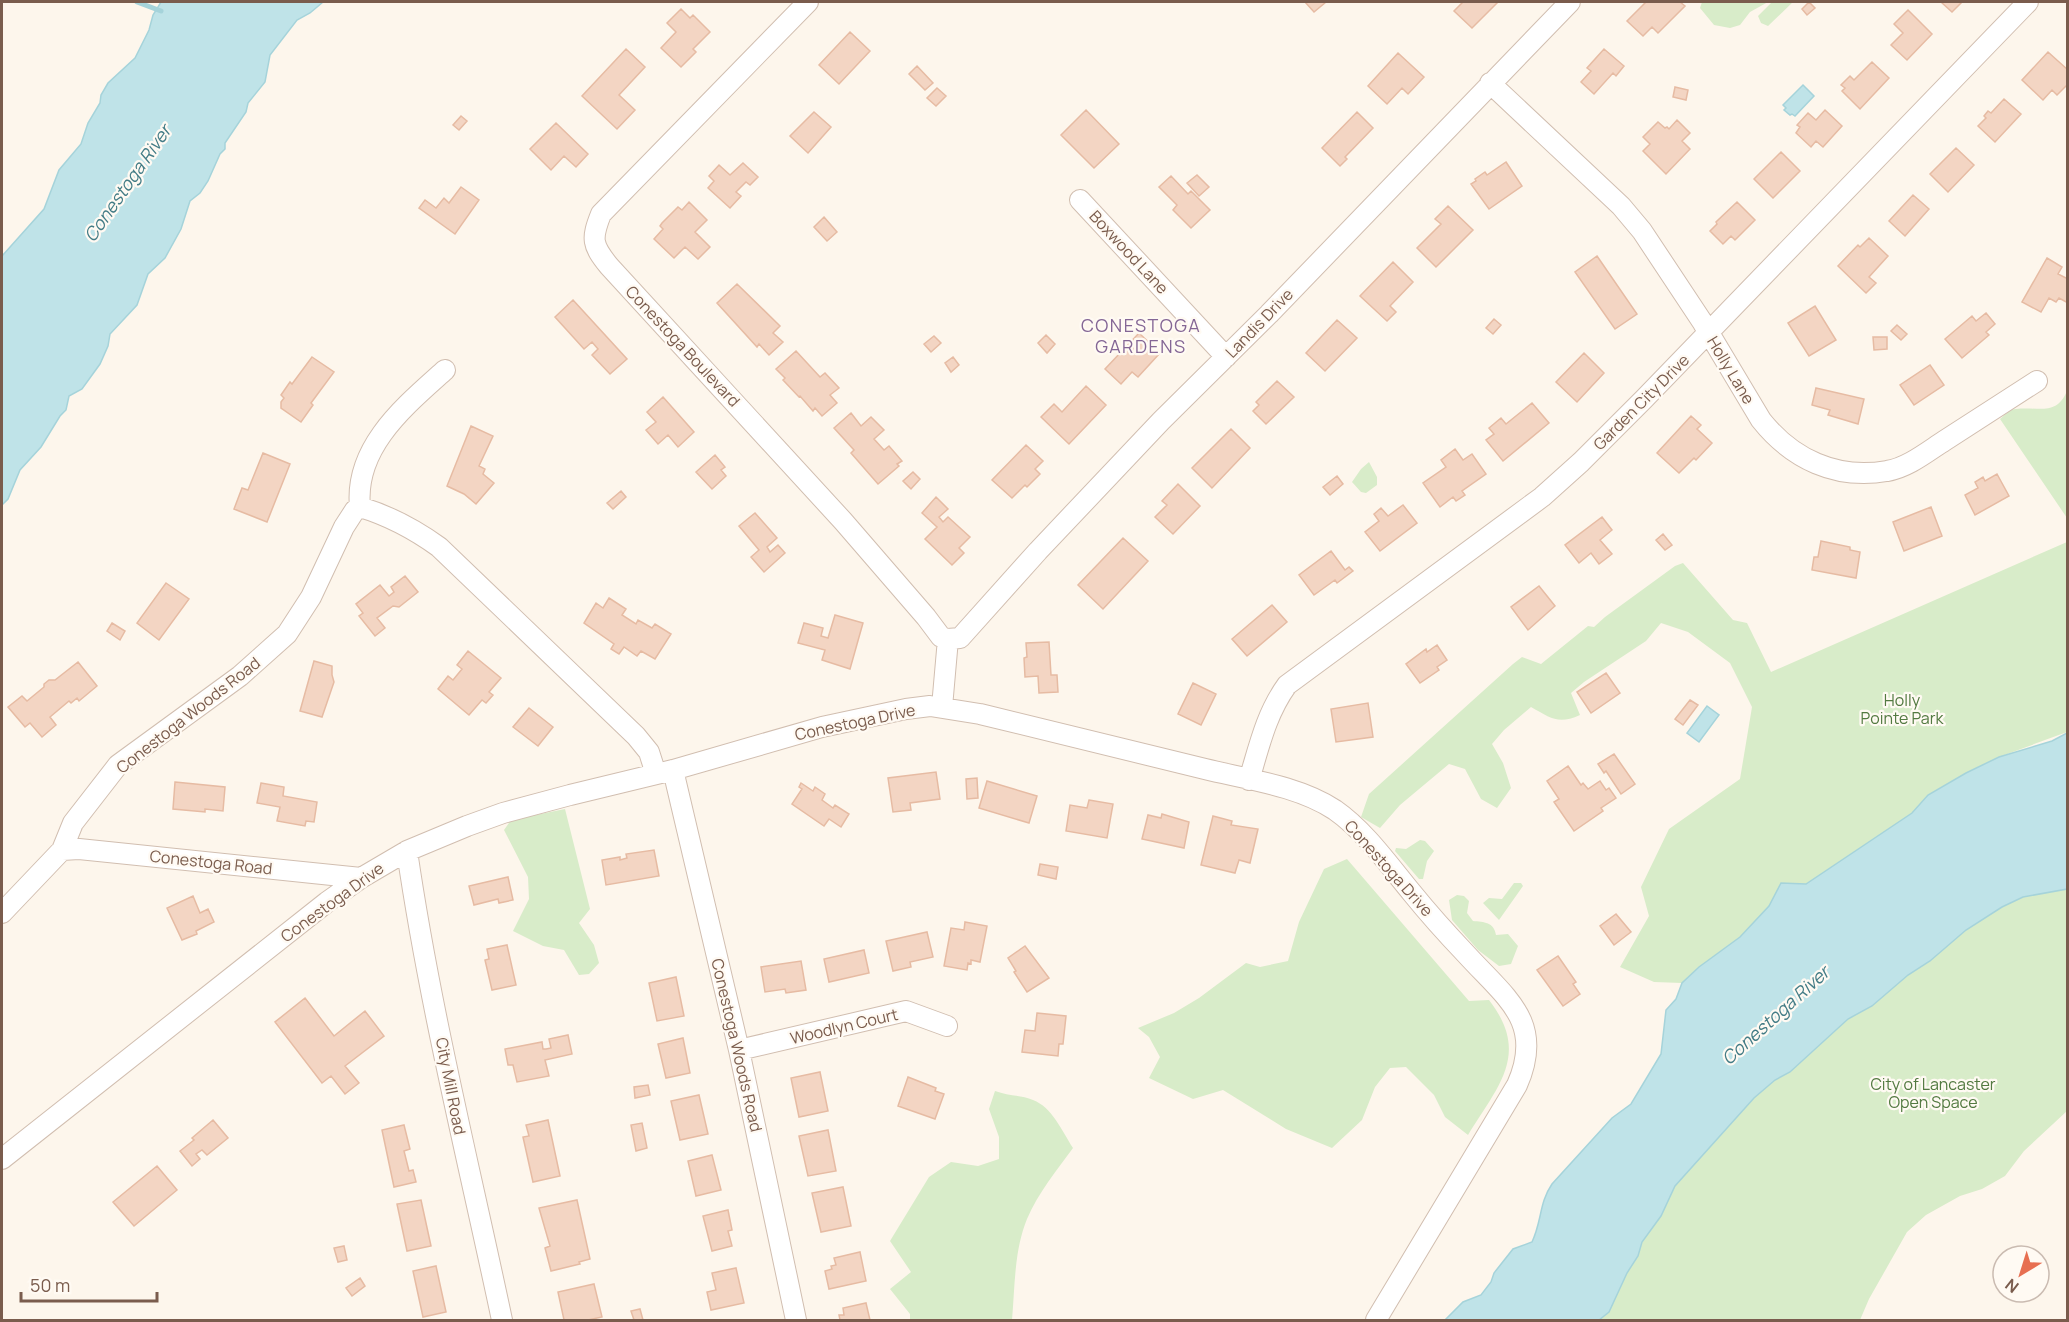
<svg xmlns="http://www.w3.org/2000/svg" width="2069" height="1322" font-family="Manrope,sans-serif">
<rect width="100%" height="100%" fill="#fdf6ec"/>
<path fill="#d8ecc9" d="M1702 2H1768L1750 12 1740 25 1730 28 1714 25 1700 8Z
M1772 2H1793L1768 26 1761 23 1758 16Z
M2067 391 2068 518H2067L2000 419C2005 415 2010 409 2016 409 2038 406 2056 417 2067 391Z
M1369 462 1377 477V485L1366 493 1361 492 1352 482 1361 469Z
M2067 542V732L1999 757 1966 773 1928 795 1912 813 1806 884H1781L1769 906 1740 937 1699 967 1682 983 1654 982 1620 967 1649 916 1641 887 1669 829 1740 779 1752 707 1730 663 1688 632 1661 623 1646 641 1584 682 1571 693 1580 715C1558 725 1551 718 1531 707L1504 730 1492 744 1503 763 1511 788 1497 808 1481 799 1465 769 1449 764 1400 805 1380 828 1361 817 1369 794 1513 664 1522 657 1541 664 1588 626 1594 627 1605 617 1675 566 1683 563 1733 620 1747 623 1771 672Z
M565 809 590 909 579 923 594 945 599 963 589 974 579 975 564 950 543 946 513 931 529 899 528 877 504 830 511 820Z
M1420 840 1425 841 1434 851 1427 861 1423 879H1419L1395 851 1396 848 1406 849Z
M1347 859 1469 1001 1489 1000C1531 1054 1498 1086 1468 1135L1445 1117 1434 1095 1406 1067 1390 1068 1375 1087 1362 1120 1332 1148 1286 1129 1223 1090 1193 1099 1149 1078 1160 1057 1149 1037 1138 1028 1174 1013 1199 998 1246 963 1260 967 1288 961 1299 922 1324 869Z
M1514 883H1521L1523 886 1499 920 1483 903 1489 898 1502 899Z
M2067 889V1111L2024 1151 2005 1176 1982 1189 1960 1196 1926 1215 1907 1232 1869 1299 1860 1320H1599L1609 1312 1627 1273 1638 1256 1642 1242 1661 1216 1675 1186 1754 1098 1775 1080 1790 1072 1848 1019 1872 1006 1908 975 1930 961 1966 930 2002 907 2023 897Z
M1457 895 1464 896 1469 901 1467 913 1473 921C1484 922 1494 922 1496 935L1508 934 1518 946 1511 964 1499 966 1478 950 1452 920 1449 900Z
M995 1091C1008 1096 1021 1095 1033 1100 1052 1107 1062 1131 1073 1148 1057 1170 1038 1193 1027 1219 1014 1251 1015 1286 1012 1320H910V1314L890 1289 911 1272 890 1241 929 1177 951 1162 978 1166 999 1159V1137L989 1109Z"/>
<path fill="#bfe3e8" stroke="#a5d3da" stroke-width="1.5" d="M161 2H323L310 13 297 20 270 55 265 82 248 103 246 112 225 143V149L220 154 208 181 200 193 190 201 181 229 165 258 148 274 137 305 110 334 108 346 100 364 82 389 69 396 66 410 60 416 41 447 20 470 8 499 2 505V256L44 209 59 170 81 144 88 123 100 103 101 95 108 83 135 58 149 30 153 15Z
M1803 85 1814 96 1795 116 1792 114 1790 115 1784 110 1786 108 1783 105Z
M1707 706 1719 715 1699 742 1687 733Z
M2067 733V889L2023 897 2002 907 1966 930 1930 961 1908 975 1872 1006 1848 1019 1790 1072 1775 1080 1754 1098 1675 1186 1661 1216 1642 1242 1638 1256 1627 1273 1609 1312 1599 1320H1445L1463 1302 1481 1295 1491 1282 1494 1273 1513 1249 1532 1242C1542 1221 1539 1203 1552 1184L1612 1118 1631 1104 1661 1054 1666 1010 1676 999 1682 983 1699 967 1740 937 1769 906 1781 883 1806 884 1912 813 1928 795 1966 773 1999 757 2052 741Z"/>
<g fill="none" stroke-linecap="round" stroke-linejoin="round">
<path stroke="#a5d3da" stroke-width="5" d="M137 2 161 11"/>
</g>
<path fill="#f3d5c3" stroke="#e6bba3" stroke-width="1.5" d="M1305 2H1326L1314 12Z
M1463 2H1498L1472 28 1454 11Z
M1646 2H1680L1685 6 1658 33 1652 27 1643 36 1627 21Z
M1809 2 1815 8 1807 15 1802 9Z
M1941 2H1962L1952 12Z
M681 9 690 18 693 15 710 32 693 49 696 52 681 67 661 48 676 32 667 23Z
M1908 10 1932 34 1907 60 1891 45 1903 33 1894 24Z
M850 32 870 51 839 84 819 65Z
M626 49 645 67 619 95 635 110 617 129 582 96Z
M1604 49 1624 66 1616 76 1613 73 1594 94 1581 82 1591 71 1587 68Z
M2048 52 2068 70V84L2057 95 2052 90 2043 100 2022 80Z
M1398 53 1424 77 1408 94 1402 88 1387 104 1368 86Z
M1872 62 1889 78 1860 109 1842 91 1845 88 1841 85 1850 76 1854 80Z
M917 66 933 83 925 90 909 74Z
M1675 87 1688 90 1686 100 1673 97Z
M937 88 946 96 936 106 927 98Z
M2004 99 2021 114 1995 142 1978 126 1986 118 1984 116 1988 111 1991 113Z
M1086 110 1119 144 1094 168 1061 135Z
M1825 110 1842 126 1823 147 1816 141 1811 147 1796 133 1800 127 1797 125 1808 113 1816 120Z
M814 112 831 127 808 153 790 136Z
M1357 112 1373 128 1345 157 1347 159 1340 166 1322 148Z
M461 116 467 121 459 130 453 125Z
M1677 120 1690 133 1682 141 1690 149 1666 174 1643 151 1650 144 1643 137 1658 122 1665 128 1667 127 1669 129Z
M556 123 588 154 576 167 564 156 551 170 530 149Z
M1956 148 1974 165 1948 192 1930 174Z
M1781 152 1800 171 1773 198 1754 179Z
M1506 162 1522 186 1489 209 1471 184 1476 181 1475 179 1485 172 1487 175Z
M743 163 758 177 750 185 746 182 736 192 741 196 730 208 708 188 714 181 709 176 719 165 730 175Z
M1197 175 1209 187 1199 196 1187 183Z
M1171 176 1188 194 1191 191 1210 210 1191 228 1173 210 1177 205 1159 187Z
M461 187 479 200 455 234 419 208 425 200 436 208 444 198 449 203Z
M1913 195 1929 209 1905 236 1889 221Z
M689 202 707 220 695 232 710 247 698 259 685 247 674 258 654 239 663 229 660 226 662 223 678 207 682 210Z
M1737 202 1755 220 1735 240 1731 236 1723 244 1710 231 1717 224 1716 222Z
M1448 206 1473 230 1436 267 1417 248 1441 224 1435 219Z
M824 217 837 232 827 241 814 227Z
M1869 238 1888 256 1869 277 1876 283 1866 293 1838 266 1858 245 1860 247Z
M1597 256 1637 314 1615 329 1575 272Z
M2047 258 2062 267 2058 274 2068 279V303L2059 298 2056 302 2049 298 2041 312 2022 302Z
M1393 262 1413 282 1390 306 1396 312 1387 321 1360 296Z
M737 284 780 326 773 333 783 342 769 355 759 344 757 347 717 303Z
M573 300 627 359 610 374 592 355 598 349 592 342 584 349 555 317Z
M1815 306 1836 340 1809 356 1788 323Z
M1986 313 1995 324 1986 332 1989 335 1962 358 1945 339 1972 316 1976 321Z
M1494 319 1501 325 1493 334 1486 328Z
M1337 320 1357 338 1325 371 1306 353Z
M1897 325 1907 334 1901 340 1891 331Z
M1139 333 1160 353 1138 377 1132 372 1121 384 1105 369Z
M1046 335 1055 344 1047 353 1038 343Z
M934 336 941 343 931 352 924 344Z
M1873 337H1887V349L1874 350Z
M796 351 820 377 825 373 839 388 830 395 837 403 822 416 815 408 813 411 800 396 799 397 783 380 785 378 776 369Z
M1584 353 1604 373 1577 402 1556 382Z
M312 357 334 372 311 403 313 405 301 422 281 408V402L284 398 281 395 290 382 292 384Z
M953 357 959 365 951 372 945 363Z
M1930 365 1944 385 1914 405 1900 385Z
M1277 381 1294 397 1266 424 1253 411 1259 405 1256 402Z
M1086 386 1106 405 1069 444 1041 417 1054 404 1062 412Z
M1816 388 1864 399 1858 424 1828 415 1830 410 1812 405Z
M663 397 694 432 678 447 668 435 658 444 646 430 656 422 647 412Z
M1532 403 1549 423 1503 461 1486 440 1494 434 1489 428 1501 418 1506 424Z
M851 413 861 426 871 417 884 430 874 439 884 450 889 446 902 461 897 464 899 466 878 484 851 453 854 450 834 428Z
M1691 416 1701 425 1697 429 1712 443 1696 460 1694 458 1679 473 1657 453Z
M471 426 493 436 479 466 485 469 483 474 494 483 476 504 464 494 447 486Z
M1231 429 1250 448 1212 488 1192 468Z
M1026 445 1043 461 1035 469 1040 474 1027 487 1025 485 1012 498 992 480Z
M1455 449 1463 460 1472 454 1486 474 1462 491 1465 495 1456 501 1453 497 1440 507 1423 483 1446 467 1441 460Z
M263 453 290 464 267 522 234 509 242 488 248 490Z
M715 455 725 467 721 470 726 476 712 489 696 472Z
M913 472 920 479 911 489 903 481Z
M1997 474 2009 496 1975 515 1965 495 1978 488 1975 482 1983 477 1985 481Z
M1337 476 1343 484 1330 495 1323 487Z
M1178 484 1200 506 1173 534 1155 517 1167 505 1162 501Z
M621 491 626 497 613 509 607 503Z
M936 497 948 509 939 517 943 522 948 517 970 537 959 548 964 553 952 565 925 539 937 527 922 513Z
M1403 505 1417 523 1380 551 1365 532 1379 521 1374 514 1381 508 1388 516Z
M1931 507 1942 536 1904 551 1893 522Z
M755 513 777 538 767 547 770 552 778 545 785 553 764 572 751 557 759 550 739 526Z
M1602 517 1612 530 1600 540 1612 554 1599 564 1591 553 1579 563 1565 545Z
M1663 534 1672 545 1665 550 1656 540Z
M1123 538 1148 561 1103 609 1078 585Z
M1821 541 1850 547V550L1860 552 1856 578 1812 570 1814 557H1818Z
M1331 551 1345 570 1349 567 1353 571 1337 583 1335 580 1314 595 1299 575Z
M405 576 418 592 399 607 393 606 377 618 385 628 375 636 359 616 363 613 356 604 380 585 389 596 394 592 391 587Z
M166 583 189 599 159 640 137 623Z
M1539 586 1555 606 1528 630 1511 607Z
M609 598 626 609 622 615 636 624 638 620 652 628 655 624 671 634 655 659 641 651 637 656 624 647 619 654 611 649 614 644 584 623 596 603 603 608Z
M1272 605 1287 622 1247 656 1232 639Z
M835 615 863 623 850 669 822 660 825 650 798 643 804 623 823 628 821 636 828 638Z
M112 623 125 631 120 640 107 631Z
M1049 642 1051 675H1057L1058 692 1039 693 1038 676 1025 677 1024 658 1027 657 1026 643Z
M1437 645 1447 660 1437 667 1439 670 1420 683 1406 664 1426 649 1427 652Z
M468 651 501 678 489 692 493 695 486 703 482 700 469 715 438 689 448 676 453 680 462 669 457 665Z
M314 661 332 666V675L334 682 322 717 300 711Z
M78 662 97 686 79 701 77 698 71 703 69 701 50 717 56 725 42 737 30 723 25 727 8 707 22 696 27 701 44 687V684L49 680H55Z
M1606 673 1620 693 1591 713 1577 692Z
M1193 683 1216 694 1201 725 1178 714Z
M1690 700 1698 705 1683 725 1675 719Z
M1368 703 1373 737 1336 742 1331 709Z
M529 708 553 727 538 746 513 727Z
M1614 754 1635 784 1621 794 1606 771 1604 773 1598 764Z
M1568 766 1581 785 1583 783 1588 789 1600 781 1606 790 1609 788 1616 798 1601 808 1603 811 1574 831 1554 802 1559 799 1547 781Z
M936 772 940 799 910 803 911 810 893 812 888 778Z
M977 778 978 798 967 799 966 779Z
M987 781 1037 796 1029 823 979 808Z
M175 782 225 787 223 811 205 809V812L173 809Z
M261 783 284 787 283 796 317 802 314 822 306 821 305 826 277 821 280 807 257 803Z
M801 783 813 791 815 787 825 794 822 800 833 808 835 805 849 814 841 827 829 819 824 826 792 804 802 789 799 787Z
M1089 800 1113 804 1107 838 1066 831 1070 805 1087 808Z
M1162 814 1189 822 1184 848 1142 839 1148 815 1161 818Z
M1213 816 1232 821 1231 825 1258 829 1250 863 1239 860 1235 873 1201 865Z
M654 850 659 876 606 885 602 860 620 857V860L627 858 626 854Z
M1040 864 1058 867 1056 879 1038 875Z
M508 877 513 900 499 903 498 899 474 905 469 886Z
M193 896 200 913 208 909 214 922 196 931 197 934 182 940 167 908Z
M1616 914 1631 932 1614 945 1600 926Z
M965 922 987 926 980 962 971 960V964L968 963 967 970 944 966 951 928 964 930Z
M927 932 933 957 910 962 911 967 893 971 886 941Z
M507 945 516 985 492 990 485 960 489 959 487 949Z
M1025 946 1049 978 1027 992 1014 972 1016 971 1008 958Z
M864 950 869 973 829 982 824 959Z
M1558 956 1576 982 1573 984 1580 994 1563 1006 1537 970Z
M801 961 806 990 786 993 785 989 765 992 761 967Z
M676 977 684 1016 657 1021 649 983Z
M305 998 334 1036 365 1011 384 1036 345 1066 359 1083 345 1094 331 1076 322 1083 275 1022Z
M1037 1013 1066 1016 1063 1044H1059L1058 1056 1022 1052 1025 1030 1035 1031Z
M568 1035 572 1054 545 1060 549 1076 517 1082 513 1065H508L505 1049 542 1042 543 1049H546L551 1048 549 1039Z
M683 1038 690 1073 666 1078 658 1044Z
M820 1072 828 1111 799 1117 791 1078Z
M908 1077 936 1088 935 1091 944 1094 935 1119 898 1106Z
M648 1085 650 1095 635 1098 634 1087Z
M699 1095 708 1134 680 1140 671 1101Z
M213 1120 228 1138 207 1155 202 1150 196 1154 200 1159 192 1166 180 1151 194 1140 192 1138Z
M548 1120 560 1176 533 1182 523 1137 529 1136 526 1125Z
M642 1123 647 1148 636 1151 631 1125Z
M404 1125 410 1149 404 1151 409 1171 413 1170 416 1182 394 1187 382 1130Z
M828 1130 836 1171 808 1176 799 1136Z
M712 1155 721 1190 696 1196 688 1161Z
M157 1166 177 1190 134 1226 113 1202Z
M843 1187 851 1226 821 1232 812 1193Z
M421 1200 431 1246 407 1251 397 1204Z
M577 1200 590 1259 579 1262 580 1264 551 1271 545 1248 550 1246 539 1208Z
M728 1210 732 1230 728 1231 732 1246 712 1251 703 1216Z
M344 1246 347 1260 338 1262 334 1248Z
M860 1252 866 1281 829 1289 825 1271 832 1269 831 1266 836 1265 834 1258Z
M436 1266 446 1312 423 1317 413 1271Z
M736 1268 744 1303 711 1310 707 1292 716 1290 712 1273Z
M360 1278 365 1286 352 1296 346 1288Z
M594 1284 602 1317 588 1320H564L558 1292Z
M866 1303 870 1320H840L839 1315H844L843 1308Z
M640 1309 643 1320H634L631 1311Z"/>
<g fill="none" stroke-linecap="round" stroke-linejoin="round">
<g stroke="#d1beb0" stroke-width="22">
<path id="minor" d="M808 2 601 214C591 239 592 245 609 266L843 521 926 617 941 637 948 639 960 638 1038 551 1161 421 1269 314 1570 2
M1490 83 1621 206 1642 231 1703 323 1761 420C1792 459 1836 480 1887 471 1907 468 1927 452 1944 441 1975 421 2006 401 2037 381
M1080 200 1226 357
M360 507C354 447 405 406 445 370
M942 707 948 639
M673 770 739 1050 796 1320
M1249 780C1259 747 1266 714 1287 685L1542 497 1581 462 1644 399 2028 2
M62 850 79 849 361 878
M407 851C430 1009 469 1164 502 1320
M2 913 62 850 73 823 118 765 240 676 287 634 311 597 344 527 355 510 360 507C390 516 414 529 439 547L636 736 649 752 656 774
M739 1050 906 1011 947 1026
M2 1159 327 902 361 878 407 851 467 826 503 813 570 795 673 770 822 727 906 709 930 706 980 714C1055 733 1130 751 1205 769 1246 779 1299 786 1335 810 1365 831 1388 864 1412 893 1429 914 1447 934 1466 954 1506 998 1545 1022 1517 1085L1376 1320"/>
</g>
<use href="#minor" stroke="#fff" stroke-width="20"/>
</g>
<g text-anchor="middle" dominant-baseline="central" stroke-width="4.5" stroke-linejoin="round" paint-order="stroke">
<g font-size="16" fill="#7a5c4d" stroke="#fffaf3">
<text transform="translate(1129 252) rotate(47)">Boxwood Lane</text>
<text transform="translate(1259 323) rotate(-46)">Landis Drive</text>
<text transform="translate(683 346) rotate(47)">Conestoga Boulevard</text>
<text transform="translate(1731 370) rotate(59)">Holly Lane</text>
<text transform="translate(1641 402) rotate(-45)">Garden City Drive</text>
<text transform="translate(188 715) rotate(-38)">Conestoga Woods Road</text>
<text transform="translate(855 722) rotate(-12)">Conestoga Drive</text>
<text transform="translate(211 862) rotate(6)">Conestoga Road</text>
<text transform="translate(1389 868) rotate(48)">Conestoga Drive</text>
<text transform="translate(332 902) rotate(-36)">Conestoga Drive</text>
<text transform="translate(844 1026) rotate(-13)">Woodlyn Court</text>
<text transform="translate(737 1045) rotate(77)">Conestoga Woods Road</text>
<text transform="translate(451 1086) rotate(79)">City Mill Road</text>
</g>
<g font-size="16" fill="#537a41" stroke="#fffaf3">
<text x="1902" y="700">Holly<tspan x="1902" dy="18">Pointe Park</tspan></text>
<text x="1933" y="1084">City of Lancaster<tspan x="1933" dy="18">Open Space</tspan></text>
</g>
<g font-size="18" font-style="italic" fill="#437c86" stroke="#fffaf3">
<text transform="translate(127 183) rotate(-55)">Conestoga River</text>
<text transform="translate(1775 1015) rotate(-42)">Conestoga River</text>
</g>
<g font-size="18" letter-spacing="1.5" fill="#846695" stroke="#fffaf3">
<text x="1141" y="325">CONESTOGA<tspan x="1141" dy="21">GARDENS</tspan></text>
</g>
</g>
<rect width="2069" height="1322" fill="none" stroke="#7a5c4d" stroke-width="6"/>
<g transform="translate(2021 1274) rotate(218)"><circle r="28" fill="#fffaf3" stroke="#cabbb1" stroke-width="1.5"/>
<path d="M0-4.5L10 22L0 15L-10 22Z" fill="#e76f51"/>
<text y="-9" font-size="16" font-weight="bold" text-anchor="middle" fill="#7a5c4d">N</text>
</g>
<path d="M21 1292v9h136v-9" fill="none" stroke="#7a5c4d" stroke-width="3"/>
<text x="30" y="1292" font-size="18" fill="#7a5c4d" stroke="#fffaf3" stroke-width="4.5" paint-order="stroke">50 m</text>
</svg>
